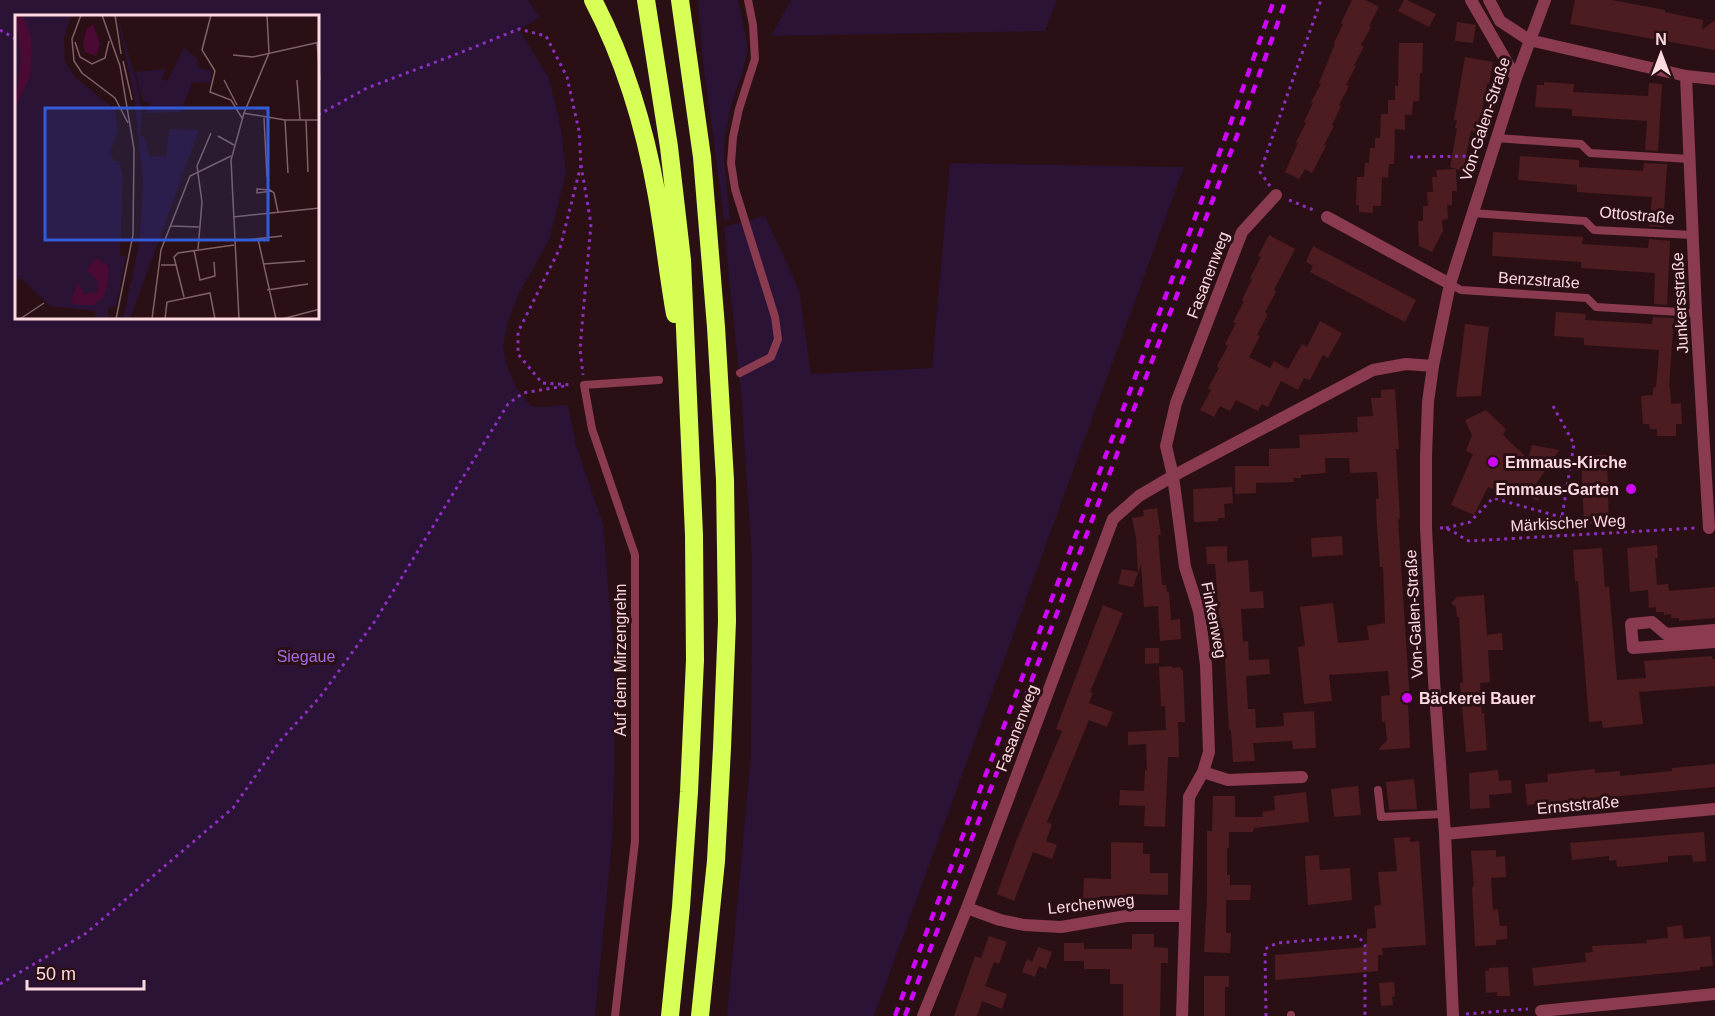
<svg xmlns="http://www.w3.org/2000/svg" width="1715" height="1016" font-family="Arial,sans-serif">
<rect width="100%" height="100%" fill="#2a1014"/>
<path fill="#2a1335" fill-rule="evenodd" d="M0 0H528L540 17 519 30 549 78 561 129 566 173 549 240 519 293 508 321 503 346 507 367 516 387 531 406 544 407 568 405 576 445 603 524 615 665 614 776 612 842 595 1016H0ZM16 16H318V318H16Z
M698 0H738L747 42V54L743 71 731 105 724 141V160L730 219 724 220 702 53Z
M791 0H1057L1045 31 771 36Z
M950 163 1184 167 874 1016H727L751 753 752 560 741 393 724 227 765 216 799 290 811 374 932 368Z"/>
<path fill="#4c1c20" d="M1352 0H1365L1379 7 1369 26 1371 27 1361 45 1364 47 1354 65 1356 66 1346 85 1349 86 1339 105 1341 106 1332 125 1334 126 1324 145 1326 146 1312 173 1305 169 1299 179 1285 172 1298 143 1296 142 1306 123 1304 122 1313 103 1311 102 1321 84 1319 83 1335 44 1334 43 1343 24 1341 23Z
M1404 0H1407L1436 14 1429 27 1398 11Z
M1575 0H1612L1665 10V12L1703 20 1702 30 1715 20V50L1570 24Z
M1457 22 1476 25 1473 43 1455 41Z
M1399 43H1423L1422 73H1420L1419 101H1413L1412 115H1405V130L1395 129 1394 164H1389L1388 178 1382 177 1381 206H1373V213L1359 212V205H1356L1357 177H1364L1365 163H1369L1370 148H1375V138H1380L1381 114H1388V100H1395V86H1398Z
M1465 57 1493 62 1489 84H1487L1478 132 1471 131 1463 172 1456 169 1457 191H1452V205H1447L1448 219 1442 220 1443 231 1432 252 1419 246 1418 221H1423V206H1428L1427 192H1433L1432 177H1437L1436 170 1456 169 1450 167 1457 128H1455L1457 120H1454Z
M1544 82 1574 84 1573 92 1648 96 1649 83 1662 84 1658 151 1645 150 1647 121 1572 116V109L1535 107 1537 85H1544Z
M1520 156 1579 160V167L1643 171 1644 163 1667 164 1663 227 1649 226 1652 197 1577 192V185L1518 180Z
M1493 232 1583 237 1582 244 1648 248 1649 239 1670 241 1667 305 1654 304 1655 273 1581 268V262L1492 256Z
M1269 235 1295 249 1274 290 1276 292 1265 312 1268 314 1257 335 1260 336 1249 357 1270 368 1274 361 1288 369 1302 344 1307 347 1320 321 1342 333 1328 358 1323 355 1310 380 1304 378 1298 390 1281 381 1268 407 1262 404 1258 411 1236 400 1230 411 1220 406 1214 417 1200 410 1211 390 1208 388 1219 368 1217 366 1228 346 1225 344 1236 323 1233 322 1244 301 1242 300 1252 279 1250 278 1261 257 1258 256Z
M1313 246 1416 300 1405 322 1310 272 1313 266 1306 262Z
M1556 312 1586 314 1585 320 1652 324 1653 317 1674 318 1669 387H1670L1671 404 1681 403 1682 424H1676V436H1657V429H1650L1649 424H1643L1641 396 1653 395V388L1656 387 1659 350 1584 345V338L1554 336Z
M1465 324 1489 327 1481 396 1456 397Z
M1395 389 1399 449H1396L1400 518 1398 519 1410 702 1408 703 1410 745V748L1378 750 1387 740 1385 721 1382 722 1381 696 1390 695 1388 671 1329 675 1332 701 1304 704 1298 647 1305 646 1300 607 1333 603 1338 643 1369 640 1367 626 1385 623 1383 567H1380L1377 526 1376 499H1379L1377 472 1350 473 1349 458H1325L1326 473 1301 475V478H1293L1294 482 1256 483V493L1235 494V466H1269V449L1300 448 1299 435 1358 432 1357 417 1373 416 1371 398H1381V390Z
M1486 410 1506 429 1503 435 1528 459 1532 445 1559 450 1536 484 1539 501 1512 490 1504 493 1488 487 1474 515 1451 505 1473 454 1466 451 1472 435 1465 420Z
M1606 455 1608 482H1610L1611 497H1608L1609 523 1584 524 1581 456Z
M1232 487 1233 503 1224 504 1225 518H1218V521L1194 522 1193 489Z
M1157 508 1161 535H1158L1162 585H1166L1167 592H1169L1171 620 1180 619 1181 639 1160 641 1158 606 1144 607 1141 565 1133 587 1118 584 1122 569 1138 572 1136 538 1132 518 1144 516 1143 510Z
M1342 536 1343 555 1312 557 1311 538Z
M1657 545 1658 558H1655L1657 585 1668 584 1669 591 1715 587V618L1679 621V618H1671V614L1664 615V612H1656V607L1649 608 1648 590 1630 592 1627 548Z
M1227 546V562L1248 560 1250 592 1263 591 1264 608 1241 609 1243 642 1248 641 1249 660 1269 659 1270 674 1246 676 1248 709H1255L1256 728 1284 726 1283 713 1314 711 1316 748 1293 749 1292 741 1253 743 1255 761 1233 762 1231 730H1229L1223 628H1220L1215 564H1207L1206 547Z
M1602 548 1605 587H1609L1617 680 1646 678 1644 661 1712 656V659H1715V686L1639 692 1643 724 1603 728 1602 721 1589 722 1578 581H1575L1573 550Z
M1484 595 1487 635 1502 633 1503 650H1488L1490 682 1480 683 1482 713H1484L1487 750 1466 752 1460 683H1463L1459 617H1457L1456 607 1451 603 1457 597Z
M1103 605 1123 613 1090 692 1093 693 1089 703 1113 712 1107 727 1089 720 1047 822 1052 824 1046 841 1057 845 1052 859 1033 852 1014 901 997 894 1015 844 1062 731 1056 729Z
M1145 648H1159V663L1145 664Z
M1172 666V668L1180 667 1181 670H1183L1185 722H1178L1179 757H1168L1165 827 1144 826 1145 806 1119 805 1120 790 1144 791 1145 770 1147 771 1146 744 1128 745V732L1166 730 1165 706H1161L1159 667Z
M1715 764V787L1527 805 1525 784 1548 782 1547 774 1595 769V773L1620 771V776L1672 771V768Z
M1498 770 1499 781 1511 780 1512 793 1489 795 1490 808 1470 809 1469 773Z
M1414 779 1417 809 1389 810 1386 782Z
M1358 786 1361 815 1334 817 1331 789Z
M1306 792 1309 822 1254 828 1253 832H1229V848H1227V875H1230V885H1251L1250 900H1226V933H1231L1230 953 1204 952 1207 899V831H1212L1213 796H1235V817H1263L1262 812 1275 810 1274 796Z
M1704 832 1706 861 1693 862 1692 855 1668 856V862L1617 867 1616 860 1609 861V856L1572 860 1570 843Z
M1410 837V842L1419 841 1426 945 1382 948 1383 955H1378V971L1275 980V955L1367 947V929L1376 928 1374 906 1381 905 1378 872 1397 871 1394 838Z
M1111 842 1143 843V854H1150V873H1168V895L1135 894V896H1100V899L1083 898 1084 878 1111 879Z
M1496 850V857L1505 856 1506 877 1491 878 1493 910 1498 909 1500 926H1507V939L1496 940V945L1475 946 1472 887H1474L1471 851Z
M1319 855 1320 870 1350 868 1352 900 1308 905 1305 856Z
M1682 925 1684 939 1710 936 1713 966 1700 967V970L1534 986 1532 968 1586 962 1585 953 1593 952 1592 946 1647 943 1646 940 1668 938 1667 927Z
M1132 934H1154V947L1168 948V963H1161L1160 1016H1123V984H1110V969H1084V961H1064V943H1084V949H1132Z
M989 936 1007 942 999 964 994 962 985 986 1007 994 1002 1009 982 1001 977 1016H954L975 956 981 958Z
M1038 947 1052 952 1046 969 1039 966 1035 977 1022 972 1027 959 1032 962Z
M1508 967 1510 996H1497V992L1486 993 1485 971H1489V968Z
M1204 976H1229V987H1225V1016H1204Z
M1394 982 1395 996 1392 997 1393 1005 1381 1006 1379 983Z"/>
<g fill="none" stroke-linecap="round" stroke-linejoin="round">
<path stroke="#8c2fbe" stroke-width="3" stroke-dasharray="3 4.5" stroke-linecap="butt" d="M0 30 16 39
M318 115 367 88 462 52 519 29 546 36 567 77 579 131 581 165 560 248 518 332V354L542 383 573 385
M1410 157 1477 156
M581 165 591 224 580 349 583 375
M1270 186 1260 172 1321 0
M1289 200 1316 211
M1553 406 1574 444 1559 535
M1440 528C1450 527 1460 537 1469 541L1696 528
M1446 528 1470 522 1493 498 1561 517
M0 984 85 934 233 808 280 741 320 697 375 621 508 404 523 393 565 386
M1466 1014 1528 1009
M1266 1016 1265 949 1277 943 1358 936 1365 945V1016"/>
<path stroke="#8a3b4f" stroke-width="8" d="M1496 138 1581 144 1590 153 1690 159
M1472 213 1585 221 1594 230 1693 235
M1450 284 1461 290 1587 298 1596 307 1696 313
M740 373 771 357 778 339 775 317 735 189 731 163 733 137 739 109 755 59 753 25 748 0
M1378 790 1381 817 1443 814
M1291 1015V1016
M615 1016 635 841V555L592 429 584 385 659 380"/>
<path stroke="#8a3b4f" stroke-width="12" d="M1471 0 1516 78
M1489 0 1500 21 1529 40 1686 76 1715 79
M1686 76 1696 313 1709 528
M1327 217 1450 284
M1715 630 1666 634 1652 622 1631 624 1633 648 1715 642
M1203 772 1228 780 1302 777
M1445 834 1715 809
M967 908 1000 920 1024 925 1061 927 1126 916H1185
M1541 1011 1715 994
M923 1016 967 908 1113 519 1139 496 1173 476 1373 370 1406 364 1433 366
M1182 1016 1189 797 1203 772 1209 752 1206 665 1199 611 1185 567 1173 476 1166 446 1176 403 1242 232 1276 195
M1453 1016 1445 834 1434 680 1426 528V456L1428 402 1433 366 1450 284 1516 78 1545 0"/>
<path stroke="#d8ff55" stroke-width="18" d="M593 0C625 61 645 128 657 196 664 235 668 275 675 314
M646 0 669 147 682 260 694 535 695 660 689 792 681 907 670 1016
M680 0 702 157 716 327 725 480 727 621 722 748 716 861 700 1016"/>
<path stroke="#d006ff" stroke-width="4.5" stroke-dasharray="9 8" stroke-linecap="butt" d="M895 1016 1231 122 1274 0
M905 1016 1241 125 1286 0"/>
</g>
<g fill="#d006ff" stroke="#2a1014" stroke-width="2">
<circle cx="1493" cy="462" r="6"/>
<circle cx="1631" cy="489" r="6"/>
<circle cx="1407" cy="698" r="6"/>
</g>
<g text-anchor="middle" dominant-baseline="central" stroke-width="6" stroke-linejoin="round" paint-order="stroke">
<g font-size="16" fill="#ffdae0" stroke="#2a1014">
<text transform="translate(1485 119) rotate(-72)">Von-Galen-Straße</text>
<text transform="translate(1637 215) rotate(5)">Ottostraße</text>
<text transform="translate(1208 275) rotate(-69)">Fasanenweg</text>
<text transform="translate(1539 280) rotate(4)">Benzstraße</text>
<text transform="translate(1680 303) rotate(-93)">Junkersstraße</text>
<text transform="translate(1568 523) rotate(-3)">Märkischer Weg</text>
<text transform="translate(1414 614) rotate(-93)">Von-Galen-Straße</text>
<text transform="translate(1214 620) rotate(79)">Finkenweg</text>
<text transform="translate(620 660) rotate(-90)">Auf dem Mirzengrehn</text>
<text transform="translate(1017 728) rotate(-69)">Fasanenweg</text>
<text transform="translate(1578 805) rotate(-5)">Ernststraße</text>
<text transform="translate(1091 904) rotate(-6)">Lerchenweg</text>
</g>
<g font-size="16" font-weight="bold" fill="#ffdae0" stroke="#2a1014" text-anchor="start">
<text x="1505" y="462">Emmaus-Kirche</text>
<text x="1619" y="489" text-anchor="end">Emmaus-Garten</text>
<text x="1419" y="698">Bäckerei Bauer</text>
</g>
<g font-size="16" fill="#a26be3" stroke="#2a1014">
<text x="306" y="656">Siegaue</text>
</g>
</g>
<g transform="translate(15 15)">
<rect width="304" height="304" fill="#2a1014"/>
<path d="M0 0H56L49 24 50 47 60 62 100 95 103 116 95 138 99 146H104L108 161 105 240 111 241 101 291 90 294H93V304H81L80 296 35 291 7 264H0ZM102 0 122 68 127 99 125 122 129 121 135 142 151 141 154 114 184 115 115 304H108L125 224 128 166 120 86ZM169 33 183 44 182 52 196 56V67L177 68 166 97 130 98 136 87H128L120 57 151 54 147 64 152 66Z" fill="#2a1335"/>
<path d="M0 0H8L16 22 17 39 14 64 0 93 6 42ZM78 9 85 29 81 41 70 37 68 28 71 15ZM80 243 92 250 94 259 89 282 78 290H62L56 287 63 267 69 279 82 277 83 267 72 255Z" fill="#4a0a34"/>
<path fill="none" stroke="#7f6166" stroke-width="1.5" d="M66 0 57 24 59 46 67 58 100 83 113 108M87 0 105 51 119 134 118 220 101 304M100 0 106 39M196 0 187 35 200 56 195 77 216 85 227 103M60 27 65 42 77 49 90 43 94 26M302 27 305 65M218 40 238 42 305 27M108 46 117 85M209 65 222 90M282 65 285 105M228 98 270 105H305M249 103 252 162M270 105 273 158M291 105 293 157M203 121 219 130M257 176 242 178V174L255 175 259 178 263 197M218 202 305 193M156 211 184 212M243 224 261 304M231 225 267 221M183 234 187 187 182 151 196 118M179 235 185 265 200 261 199 247M248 249 290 246M146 250H161L159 242 163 238 219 230M161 250 169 282M252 275 293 269M5 304 29 288M137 304 146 235 175 161 216 141M150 304 152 287 195 278 200 304M224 304 216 145 229 98 254 38 252 0M267 304 305 294"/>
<path fill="#345cd9" fill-opacity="0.15" stroke="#345cd9" stroke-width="3" d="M30 93H253V225H30Z"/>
<rect width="304" height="304" fill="none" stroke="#ffdae0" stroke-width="3"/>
</g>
<g transform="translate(1661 54)" stroke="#2a1014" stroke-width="4.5" paint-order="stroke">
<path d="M0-4.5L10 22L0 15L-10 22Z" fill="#ffdae0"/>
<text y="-9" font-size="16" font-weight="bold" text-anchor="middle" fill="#ffdae0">N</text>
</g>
<path d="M27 980v9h117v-9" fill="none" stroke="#ffdae0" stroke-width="3"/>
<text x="36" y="980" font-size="18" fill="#ffdae0" stroke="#2a1014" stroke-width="4.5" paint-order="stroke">50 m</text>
</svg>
